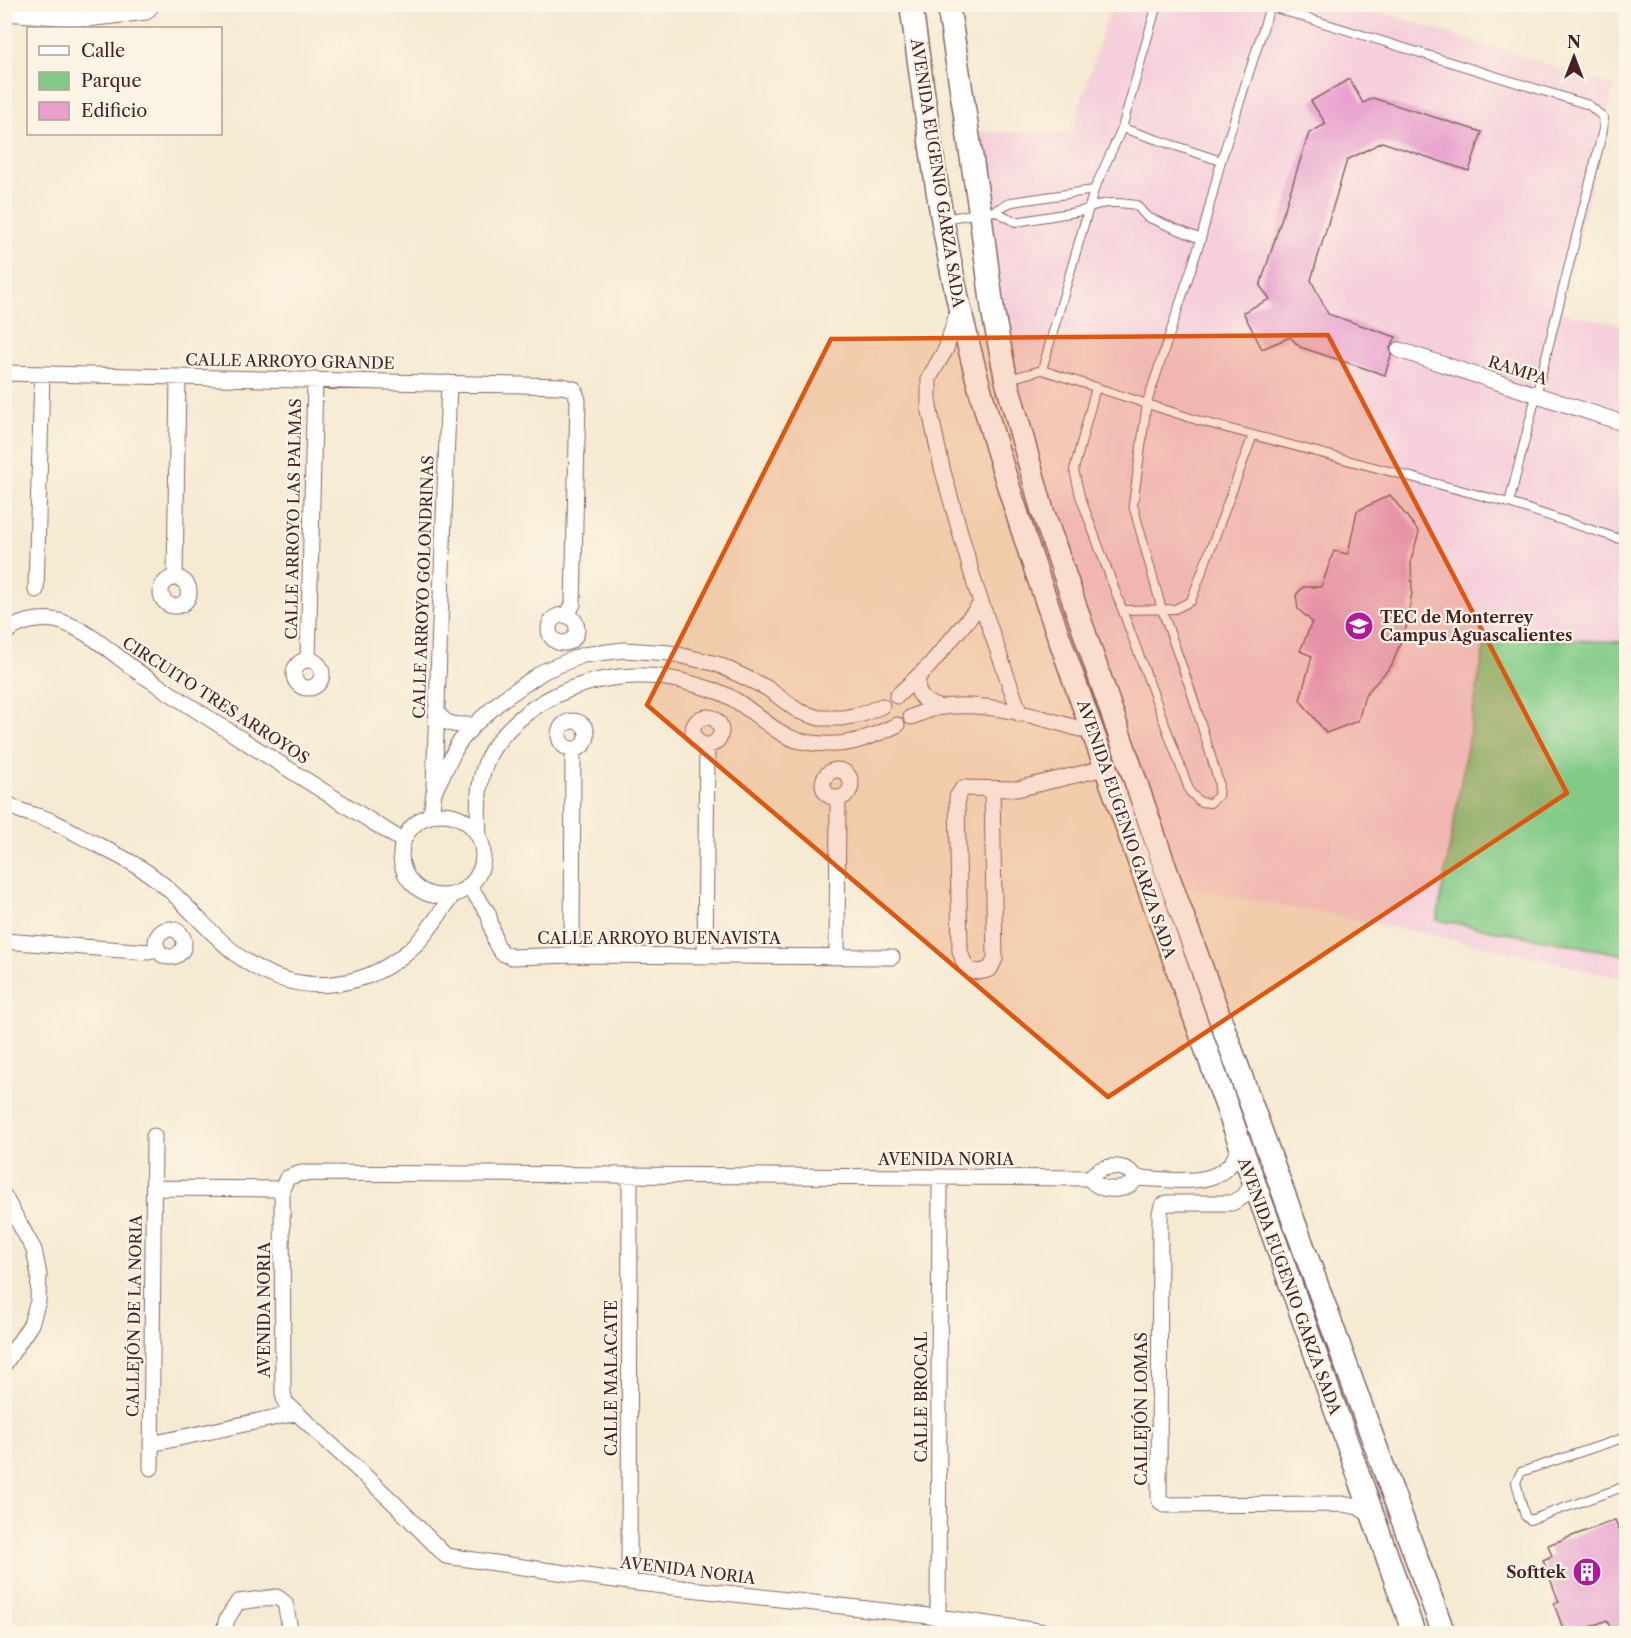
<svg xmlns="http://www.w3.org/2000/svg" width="1631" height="1638" font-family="'Libre Caslon Text',serif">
<rect width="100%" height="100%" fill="#fcf5e5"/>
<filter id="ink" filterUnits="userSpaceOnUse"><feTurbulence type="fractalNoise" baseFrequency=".0167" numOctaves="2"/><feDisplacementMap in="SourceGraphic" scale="12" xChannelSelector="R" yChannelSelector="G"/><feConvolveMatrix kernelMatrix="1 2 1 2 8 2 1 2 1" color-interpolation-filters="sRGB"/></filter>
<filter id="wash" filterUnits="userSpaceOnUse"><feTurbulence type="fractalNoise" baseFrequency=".008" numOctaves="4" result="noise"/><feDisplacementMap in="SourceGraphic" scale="24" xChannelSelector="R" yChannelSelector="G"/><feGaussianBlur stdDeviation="1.35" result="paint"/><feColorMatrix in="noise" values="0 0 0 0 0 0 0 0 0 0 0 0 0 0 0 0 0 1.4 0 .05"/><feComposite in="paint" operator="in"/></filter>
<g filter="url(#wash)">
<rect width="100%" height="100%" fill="#f5ead2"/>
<path fill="#f5cfdb" d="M1111 5H1359L1614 85 1562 312 1626 326V979L1424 933 1177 886 1008 366 979 131 1071 134Z"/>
<path fill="#82cb87" stroke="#667559" stroke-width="1.5" d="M1486 637 1626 642V955L1437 920Z"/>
<g id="blocks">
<path fill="#e8a1ce" d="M1349 79 1363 103 1373 98 1482 132 1469 171 1382 142 1347 160 1311 280 1328 314 1396 337 1390 348 1391 355 1385 375 1300 347 1290 337 1262 349 1243 312 1270 299 1260 286 1309 133 1326 124 1311 101Z
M1390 495 1419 532 1411 560 1412 592 1407 625 1392 665 1365 695 1358 721 1326 733 1300 700 1312 656 1300 651 1312 622 1298 609 1296 595 1303 587H1321L1334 551 1348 554 1357 511Z
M1615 1520 1619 1529 1626 1526V1634H1612L1607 1620 1573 1634H1565L1554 1604 1559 1602 1543 1560 1552 1556 1548 1545Z"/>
</g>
</g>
<g filter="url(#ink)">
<use href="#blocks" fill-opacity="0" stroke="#866665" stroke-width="1.5"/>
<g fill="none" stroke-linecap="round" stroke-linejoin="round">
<g stroke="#866665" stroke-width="10">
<path id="lane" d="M1262 4 1589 105 1604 118 1603 130 1509 503
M1122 128 1221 161
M995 211 1016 222 1082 211C1099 201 1118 202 1136 205L1147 217 1201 239
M991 212 1012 202 1094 190
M944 219 979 213
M1042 370 1094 190 1122 128 1157 4
M1009 379 1042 370 1200 421 1509 503 1626 541
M1096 387 1074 470 1080 496 1190 792 1200 802 1210 803 1218 796 1219 783 1192 694 1162 610 1133 505 1147 403 1201 239 1221 161 1270 7
M1123 610 1175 609 1191 601 1253 435
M1626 1437 1521 1472 1516 1482 1525 1516 1530 1520 1626 1486"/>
</g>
<g stroke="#866665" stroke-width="17">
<path id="street" d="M4 13 87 19 146 12 153 4
M958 311 946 349 929 378V407L942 468 975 585 1020 714
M1399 350 1626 424
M4 373 562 386 574 389 578 400 573 604 567 616
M175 578 178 377
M161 592a14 14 0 1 1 28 0a14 14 0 1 1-28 0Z
M36 590 42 374
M549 629a14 14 0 1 1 28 0a14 14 0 1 1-28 0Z
M4 635C17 621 41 617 59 621 91 630 121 662 150 680 234 735 318 788 403 841
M308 660 315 380
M294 674a14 14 0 1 1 28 0a14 14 0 1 1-28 0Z
M919 675C914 692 922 702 938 707
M897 696 929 666 981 604
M436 710C446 727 455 725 474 725
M911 717C920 714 928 709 937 708 984 699 1048 719 1093 733
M693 731a14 14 0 1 1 28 0a14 14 0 1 1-28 0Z
M559 735a14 14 0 1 1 28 0a14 14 0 1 1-28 0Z
M823 784a14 14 0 1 1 28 0a14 14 0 1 1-28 0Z
M434 786 449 383
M992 789 995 959 990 969C971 976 965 970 960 951L957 797 963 788 1017 789 1105 768
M4 801C20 814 36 814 54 822 69 829 84 838 98 845 113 853 128 860 142 869 180 893 205 931 240 957 296 999 368 992 417 943 430 930 441 911 452 896
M401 855a41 41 0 1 1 82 0a41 41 0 1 1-82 0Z
M428 817 432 808 434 792 458 744 474 725 503 699 544 671 583 655 624 650 670 653 717 664 767 688 798 711 819 718H842L863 714 882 706
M479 836C477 806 477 769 496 744 530 698 589 675 643 676 669 676 695 684 719 692 747 702 773 735 800 741 842 749 860 742 897 725
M469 886 488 913 496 944 502 953 512 957 572 955 892 957
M156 943a14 14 0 1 1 28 0a14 14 0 1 1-28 0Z
M4 941 149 952 158 949
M572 955 573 749
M705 956 707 745
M837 957 838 798
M1089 1178C1100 1192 1125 1194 1137 1178
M1253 1183 1244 1196 1232 1203H1167L1162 1206 1160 1213 1159 1500 1164 1505 1343 1504 1358 1507 1374 1517
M154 1188 282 1189
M4 1196 34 1250 39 1275 38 1301 31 1324 4 1365
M151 1444 296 1413
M151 1468 154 1136
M629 1582 630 1175
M938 1617 940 1177
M223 1634 227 1619 238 1602 277 1597 285 1603 291 1634
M1060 1634 938 1617 629 1582 446 1556 392 1501 285 1402 283 1393 282 1189 287 1178 301 1173 1089 1178C1102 1164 1124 1162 1137 1178 1173 1179 1228 1192 1239 1146"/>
</g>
<g stroke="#866665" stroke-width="25">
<path id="secondary" d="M911 4C927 118 940 232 968 343 1008 504 1067 660 1123 816 1219 1089 1320 1360 1414 1634
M948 4 980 212 993 312 1006 379 1042 509 1166 870 1444 1634"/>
</g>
<use href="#lane" stroke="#fff" stroke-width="8"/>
<use href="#street" stroke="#fff" stroke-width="15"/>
<use href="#secondary" stroke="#fff" stroke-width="22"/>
</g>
</g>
<path fill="#e0560e" fill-opacity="0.2" stroke="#e0560e" stroke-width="4.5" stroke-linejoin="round" d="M1328 335 1567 793 1108 1097 647 705 831 339Z"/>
<defs>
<g id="university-disc" transform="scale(1.5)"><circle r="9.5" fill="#b5179e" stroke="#fcf5e5"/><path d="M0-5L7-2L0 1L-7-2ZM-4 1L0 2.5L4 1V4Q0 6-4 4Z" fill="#fff"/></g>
<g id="building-disc" transform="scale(1.5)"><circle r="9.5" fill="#b5179e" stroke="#fcf5e5"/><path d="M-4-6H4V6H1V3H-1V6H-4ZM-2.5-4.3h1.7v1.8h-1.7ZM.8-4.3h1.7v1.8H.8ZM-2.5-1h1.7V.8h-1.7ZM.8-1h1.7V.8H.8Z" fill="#fff"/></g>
</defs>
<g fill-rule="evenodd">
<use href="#university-disc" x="1359" y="626"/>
<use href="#building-disc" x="1587" y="1572"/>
</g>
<g text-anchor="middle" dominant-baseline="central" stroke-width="4.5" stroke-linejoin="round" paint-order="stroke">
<g font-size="16" fill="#4a1f2b" stroke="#fcf5e5">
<text transform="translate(938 173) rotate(81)">AVENIDA EUGENIO GARZA SADA</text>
<text transform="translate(290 361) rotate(1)">CALLE ARROYO GRANDE</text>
<text transform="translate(1518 370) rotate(18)">RAMPA</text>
<text transform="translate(293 519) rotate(-89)">CALLE ARROYO LAS PALMAS</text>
<text transform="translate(423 587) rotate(-88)">CALLE ARROYO GOLONDRINAS</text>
<text transform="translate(216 700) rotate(33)">CIRCUITO TRES ARROYOS</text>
<text transform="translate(1127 829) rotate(71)">AVENIDA EUGENIO GARZA SADA</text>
<text x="659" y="938">CALLE ARROYO BUENAVISTA</text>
<text x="946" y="1159">AVENIDA NORIA</text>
<text transform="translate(1290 1286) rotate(70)">AVENIDA EUGENIO GARZA SADA</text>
<text transform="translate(264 1310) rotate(-90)">AVENIDA NORIA</text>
<text transform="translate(134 1316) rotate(-89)">CALLEJÓN DE LA NORIA</text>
<text transform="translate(611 1378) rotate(-90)">CALLE MALACATE</text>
<text transform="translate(921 1397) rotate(-90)">CALLE BROCAL</text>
<text transform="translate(1141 1409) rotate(-90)">CALLEJÓN LOMAS</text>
<text transform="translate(688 1570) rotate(7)">AVENIDA NORIA</text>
</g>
<g font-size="16" font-weight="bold" fill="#4a1f2b" stroke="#fcf5e5" text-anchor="start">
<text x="1380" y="617">TEC de Monterrey<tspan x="1380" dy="18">Campus Aguascalientes</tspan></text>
<text x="1566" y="1572" text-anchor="end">Softtek</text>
</g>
</g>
<rect width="1631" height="1638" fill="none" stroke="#fcf5e5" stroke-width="24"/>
<rect x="27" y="27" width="195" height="108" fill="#fcf5e5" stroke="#b59f9b" stroke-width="1.5"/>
<rect x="39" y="46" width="30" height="9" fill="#ffffff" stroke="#b59f9b" stroke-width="1.5"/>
<text x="81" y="57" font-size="18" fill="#4a1f2b">Calle</text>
<rect x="39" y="72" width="30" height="18" fill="#82cb87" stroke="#b59f9b" stroke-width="1.5"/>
<text x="81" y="87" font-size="18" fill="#4a1f2b">Parque</text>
<rect x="39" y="102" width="30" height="18" fill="#e8a1ce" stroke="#b59f9b" stroke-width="1.5"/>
<text x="81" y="117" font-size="18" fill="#4a1f2b">Edificio</text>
<g transform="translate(1574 57)" stroke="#fcf5e5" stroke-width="4.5" paint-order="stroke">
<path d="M0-4.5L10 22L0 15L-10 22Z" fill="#4a1f2b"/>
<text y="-9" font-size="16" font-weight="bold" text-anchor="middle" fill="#4a1f2b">N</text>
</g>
</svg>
